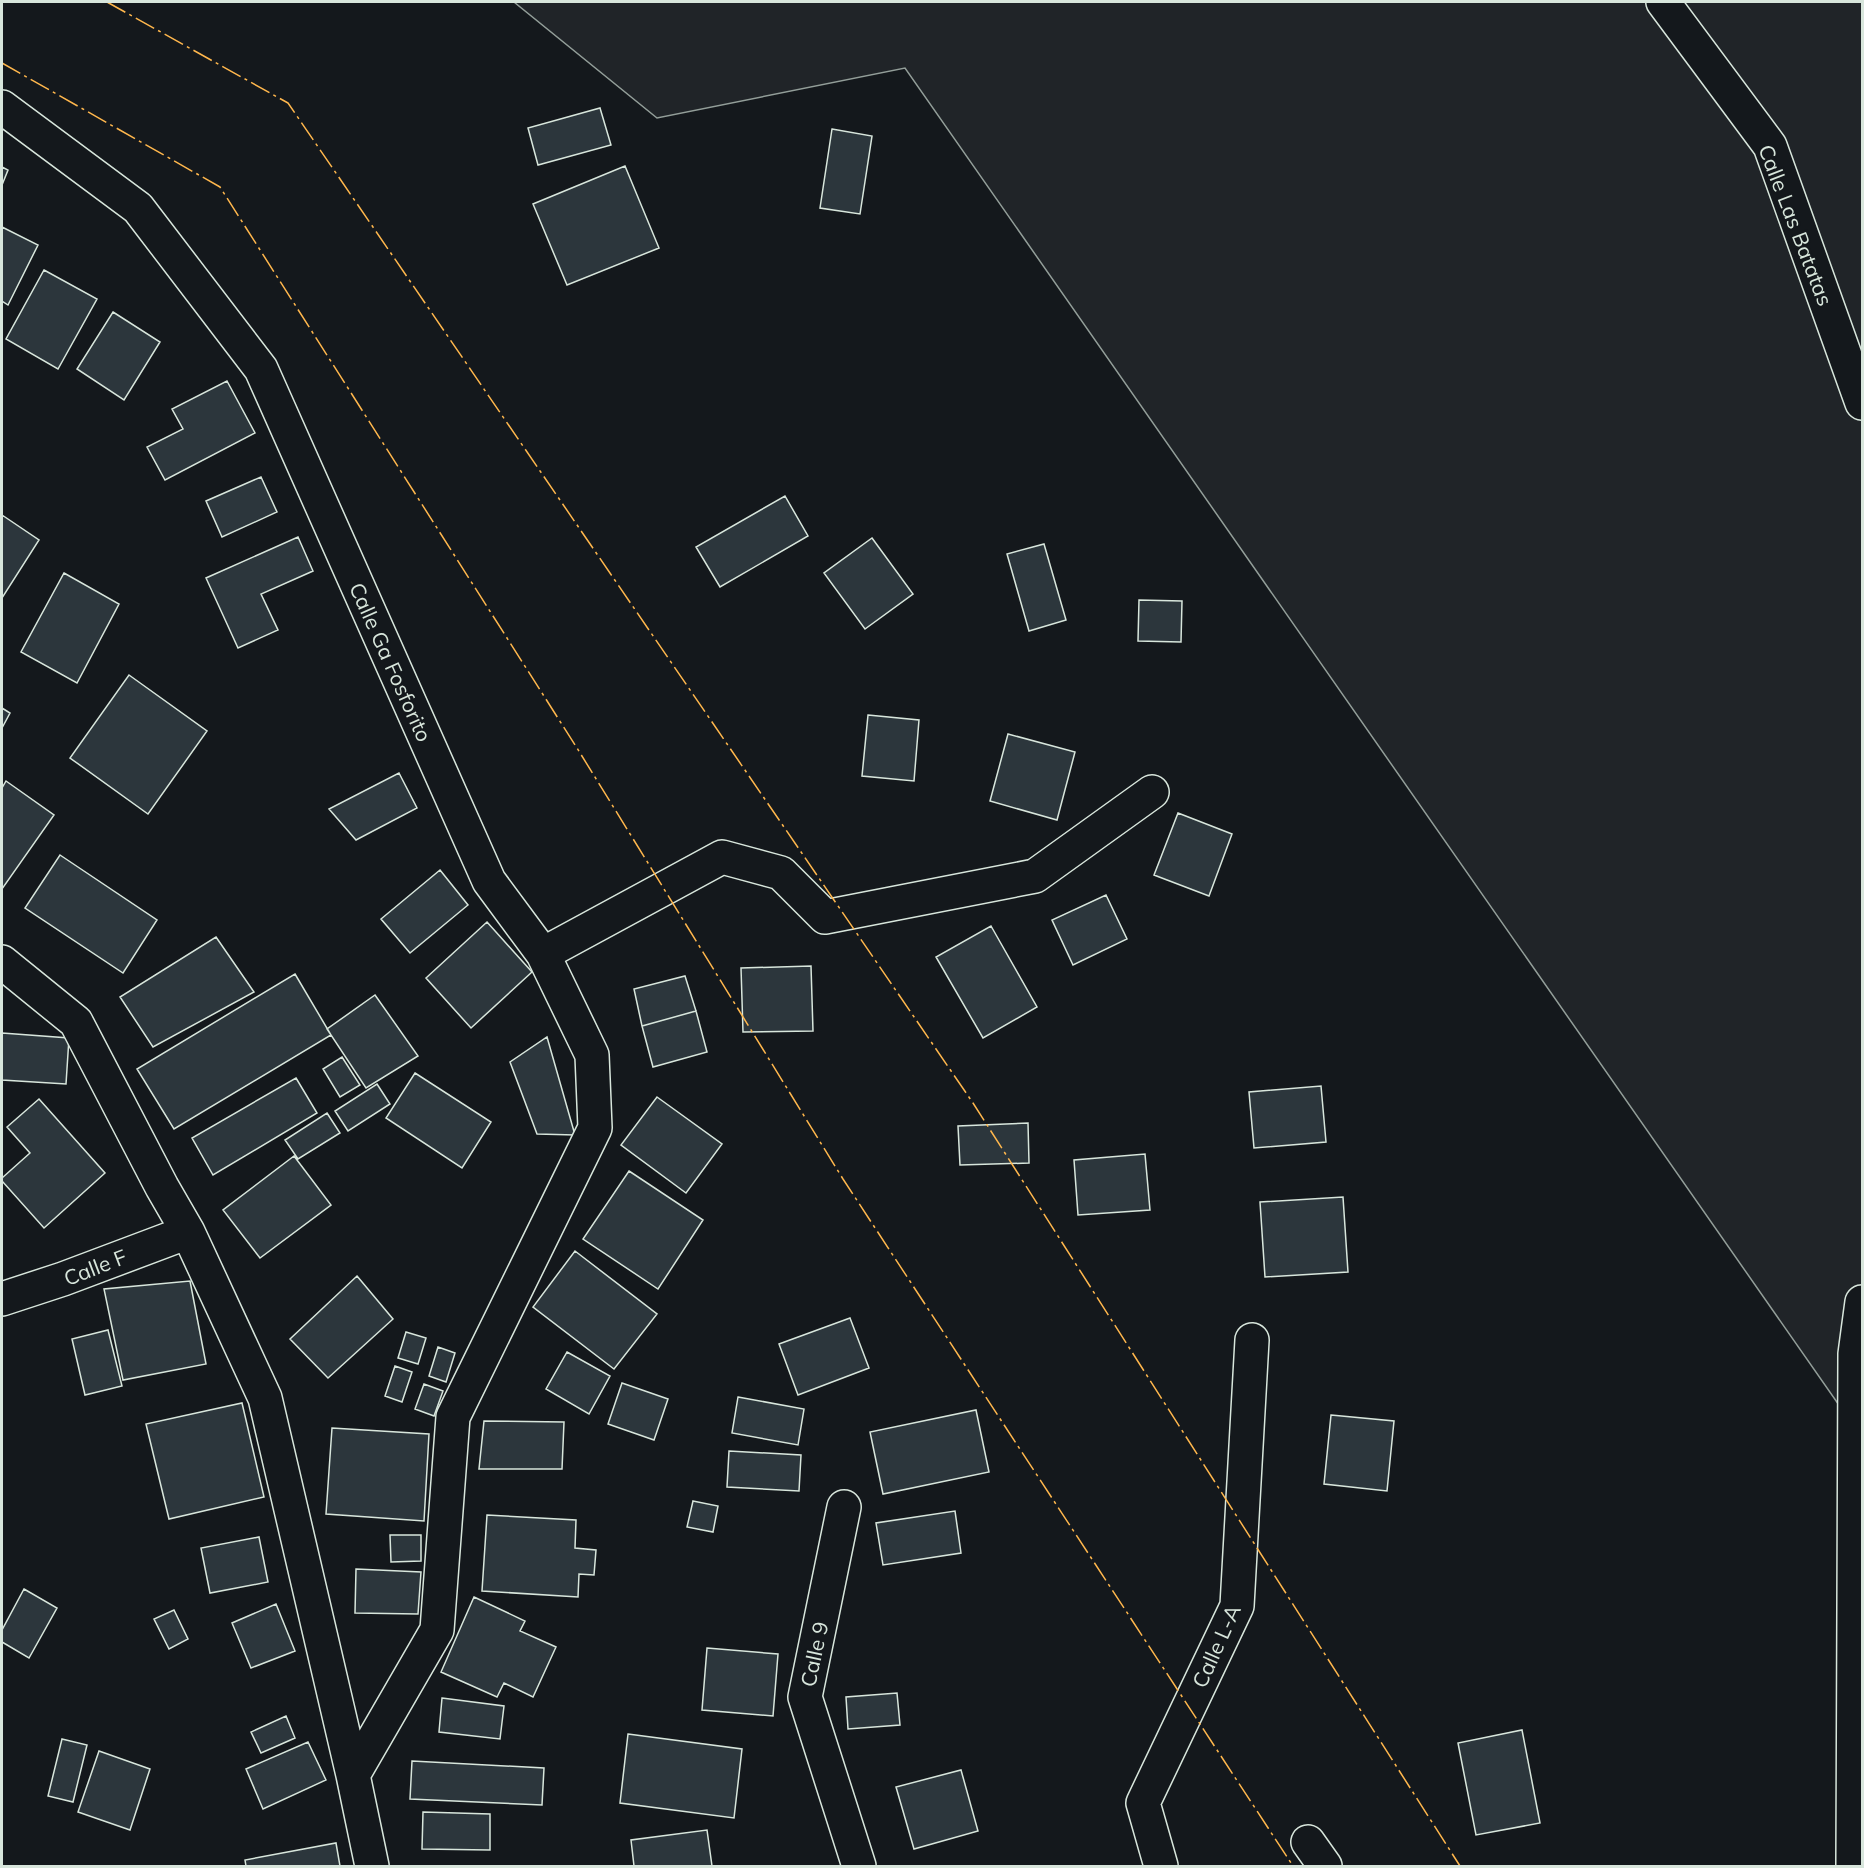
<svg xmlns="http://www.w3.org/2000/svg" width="1864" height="1868" font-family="Mulish,sans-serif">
<rect width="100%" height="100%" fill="#14181c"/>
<path fill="#202428" stroke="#939e99" stroke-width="1.5" d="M514 2H1862V1438L905 68 657 118Z"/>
<path fill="#2c363c" stroke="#d8e6dc" stroke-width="1.5" d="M600 108 611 145 538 165 528 128Z
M832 129 872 136 860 214 820 208Z
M625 166 659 248 567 285 533 204Z
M2 167 8 170 2 185Z
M2 227 38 245 8 305 2 301Z
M44 270 97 299 58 369 6 339Z
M113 312 160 342 124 400 77 369Z
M227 381 255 433 165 480 147 447 183 429 172 409Z
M261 477 277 512 222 537 206 501Z
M785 496 808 536 720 587 696 547Z
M2 515 39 540 2 598Z
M298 537 313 571 261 594 278 630 238 648 206 578Z
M872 538 913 594 865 629 824 573Z
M1044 544 1066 620 1029 631 1007 554Z
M64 573 119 604 77 683 21 652Z
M1139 600 1182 601 1181 642 1138 641Z
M129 675 207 731 148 814 70 758Z
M2 708 10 713 2 728Z
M868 715 919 720 914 781 862 776Z
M1008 734 1075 752 1057 820 990 801Z
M399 773 417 808 356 840 329 809Z
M6 781 54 815 2 889V788Z
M1178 813 1232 834 1209 896 1154 875Z
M60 855 157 920 123 973 25 908Z
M440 870 468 905 410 953 381 919Z
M1106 895 1127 939 1073 965 1052 920Z
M487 922 532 972 471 1028 426 978Z
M991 926 1037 1007 983 1038 936 957Z
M216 937 254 992 153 1047 120 997Z
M811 966 813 1031 743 1032 741 968Z
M295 974 331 1035 174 1129 137 1069Z
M685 976 696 1011 642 1026 634 989Z
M375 995 418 1056 366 1088 327 1029Z
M696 1011 707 1052 653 1067 642 1026Z
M2 1033 69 1038 66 1084 2 1080Z
M547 1037 575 1135 537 1134 510 1062Z
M342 1057 360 1085 340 1097 323 1069Z
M415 1073 491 1122 462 1168 386 1118Z
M296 1078 317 1113 213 1175 192 1138Z
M377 1084 390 1104 348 1131 335 1111Z
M1321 1086 1326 1142 1254 1148 1249 1092Z
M657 1097 722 1144 686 1193 621 1145Z
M39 1099 105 1173 44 1228 2 1181V1178L30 1153 7 1127Z
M327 1113 340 1133 298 1159 285 1140Z
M1028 1123 1029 1163 960 1165 958 1126Z
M1145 1154 1150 1210 1078 1215 1074 1160Z
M294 1156 331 1205 260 1258 223 1210Z
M629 1171 703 1220 658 1289 583 1239Z
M1343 1197 1348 1272 1265 1277 1260 1202Z
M575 1251 657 1314 614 1369 533 1307Z
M357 1276 393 1319 328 1378 290 1339Z
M190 1281 206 1364 123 1380 104 1289Z
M850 1318 869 1368 798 1395 779 1344Z
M108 1330 122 1386 85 1395 72 1339Z
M406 1332 426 1338 418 1364 398 1358Z
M438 1347 455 1353 446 1382 429 1376Z
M567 1352 610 1376 589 1414 546 1389Z
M395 1366 412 1372 402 1402 385 1396Z
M622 1383 668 1399 654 1440 608 1424Z
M424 1384 443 1391 434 1416 415 1409Z
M738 1397 804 1409 798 1445 732 1433Z
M242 1403 264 1497 169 1519 146 1424Z
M976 1410 989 1472 883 1494 870 1432Z
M1331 1415 1394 1421 1387 1491 1324 1484Z
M484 1421 564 1422 562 1469H479Z
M332 1428 429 1434 424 1521 326 1514Z
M729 1451 801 1455 799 1491 727 1487Z
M693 1501 718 1506 713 1532 687 1527Z
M955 1511 961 1553 883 1565 876 1523Z
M487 1515 576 1520 575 1548 596 1550 594 1575 579 1574 578 1597 482 1591Z
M390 1535H421V1561L391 1562Z
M259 1537 268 1582 210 1593 201 1548Z
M356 1569 421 1572 418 1614 355 1613Z
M24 1589 57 1608 29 1658 2 1642V1630Z
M474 1597 525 1621 520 1631 556 1647 533 1697 504 1683 497 1697 441 1672Z
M276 1604 295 1651 251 1668 232 1623Z
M174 1610 188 1639 169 1649 154 1619Z
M707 1648 778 1654 773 1716 702 1710Z
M897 1693 900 1725 848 1729 846 1697Z
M442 1698 504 1706 500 1739 439 1732Z
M286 1716 295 1738 261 1753 251 1732Z
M1522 1730 1540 1823 1476 1835 1458 1743Z
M628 1734 742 1749 734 1818 620 1803Z
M62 1739 87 1745 73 1802 48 1796Z
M308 1742 326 1780 263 1809 246 1769Z
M99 1751 150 1769 130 1830 78 1812Z
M412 1761 544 1768 542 1805 410 1799Z
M961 1770 978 1831 914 1849 896 1787Z
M423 1812 490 1814V1850L422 1849Z
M707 1830 712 1866H634L631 1840Z
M336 1843 340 1866H246L245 1860Z"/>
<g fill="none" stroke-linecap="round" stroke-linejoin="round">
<g stroke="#d8e6dc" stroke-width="36">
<path id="minor" d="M1663 2 1770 146 1862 403
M2 107 138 208 261 369 489 881 543 954 592 1055 595 1128 453 1417 437 1630 353 1775 372 1866
M543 954 722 857 781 873 825 917 1035 876 1152 792
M2 962 76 1022 162 1187 188 1232 265 1398 353 1775
M2 1299 63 1279 188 1232
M844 1507 805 1697 859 1866
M1308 1842 1325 1866
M1161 1866 1143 1803 1237 1606 1252 1340
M1853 1866 1855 1354 1862 1302"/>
</g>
<use href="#minor" stroke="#14181c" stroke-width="33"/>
<path stroke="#ffb74d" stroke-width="1.5" stroke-dasharray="21 4.5 3 4.5" stroke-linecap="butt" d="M107 2 288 103 973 1103 1460 1866
M2 63 220 187 577 748 843 1179 1293 1866"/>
</g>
<g text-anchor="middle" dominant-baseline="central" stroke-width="4.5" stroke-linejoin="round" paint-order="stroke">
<g font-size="21" fill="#d8e6dc" stroke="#14181c">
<text transform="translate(1796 225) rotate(69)">Calle Las Batatas</text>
<text transform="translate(391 662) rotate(66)">Calle Ga Fosforito</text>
<text transform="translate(95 1267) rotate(-21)">Calle F</text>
<text transform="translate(1216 1646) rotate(-66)">Calle L-A</text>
<text transform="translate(814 1654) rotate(-78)">Calle 9</text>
</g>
</g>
<rect width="1864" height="1868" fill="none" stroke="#d8e6dc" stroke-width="6"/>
</svg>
